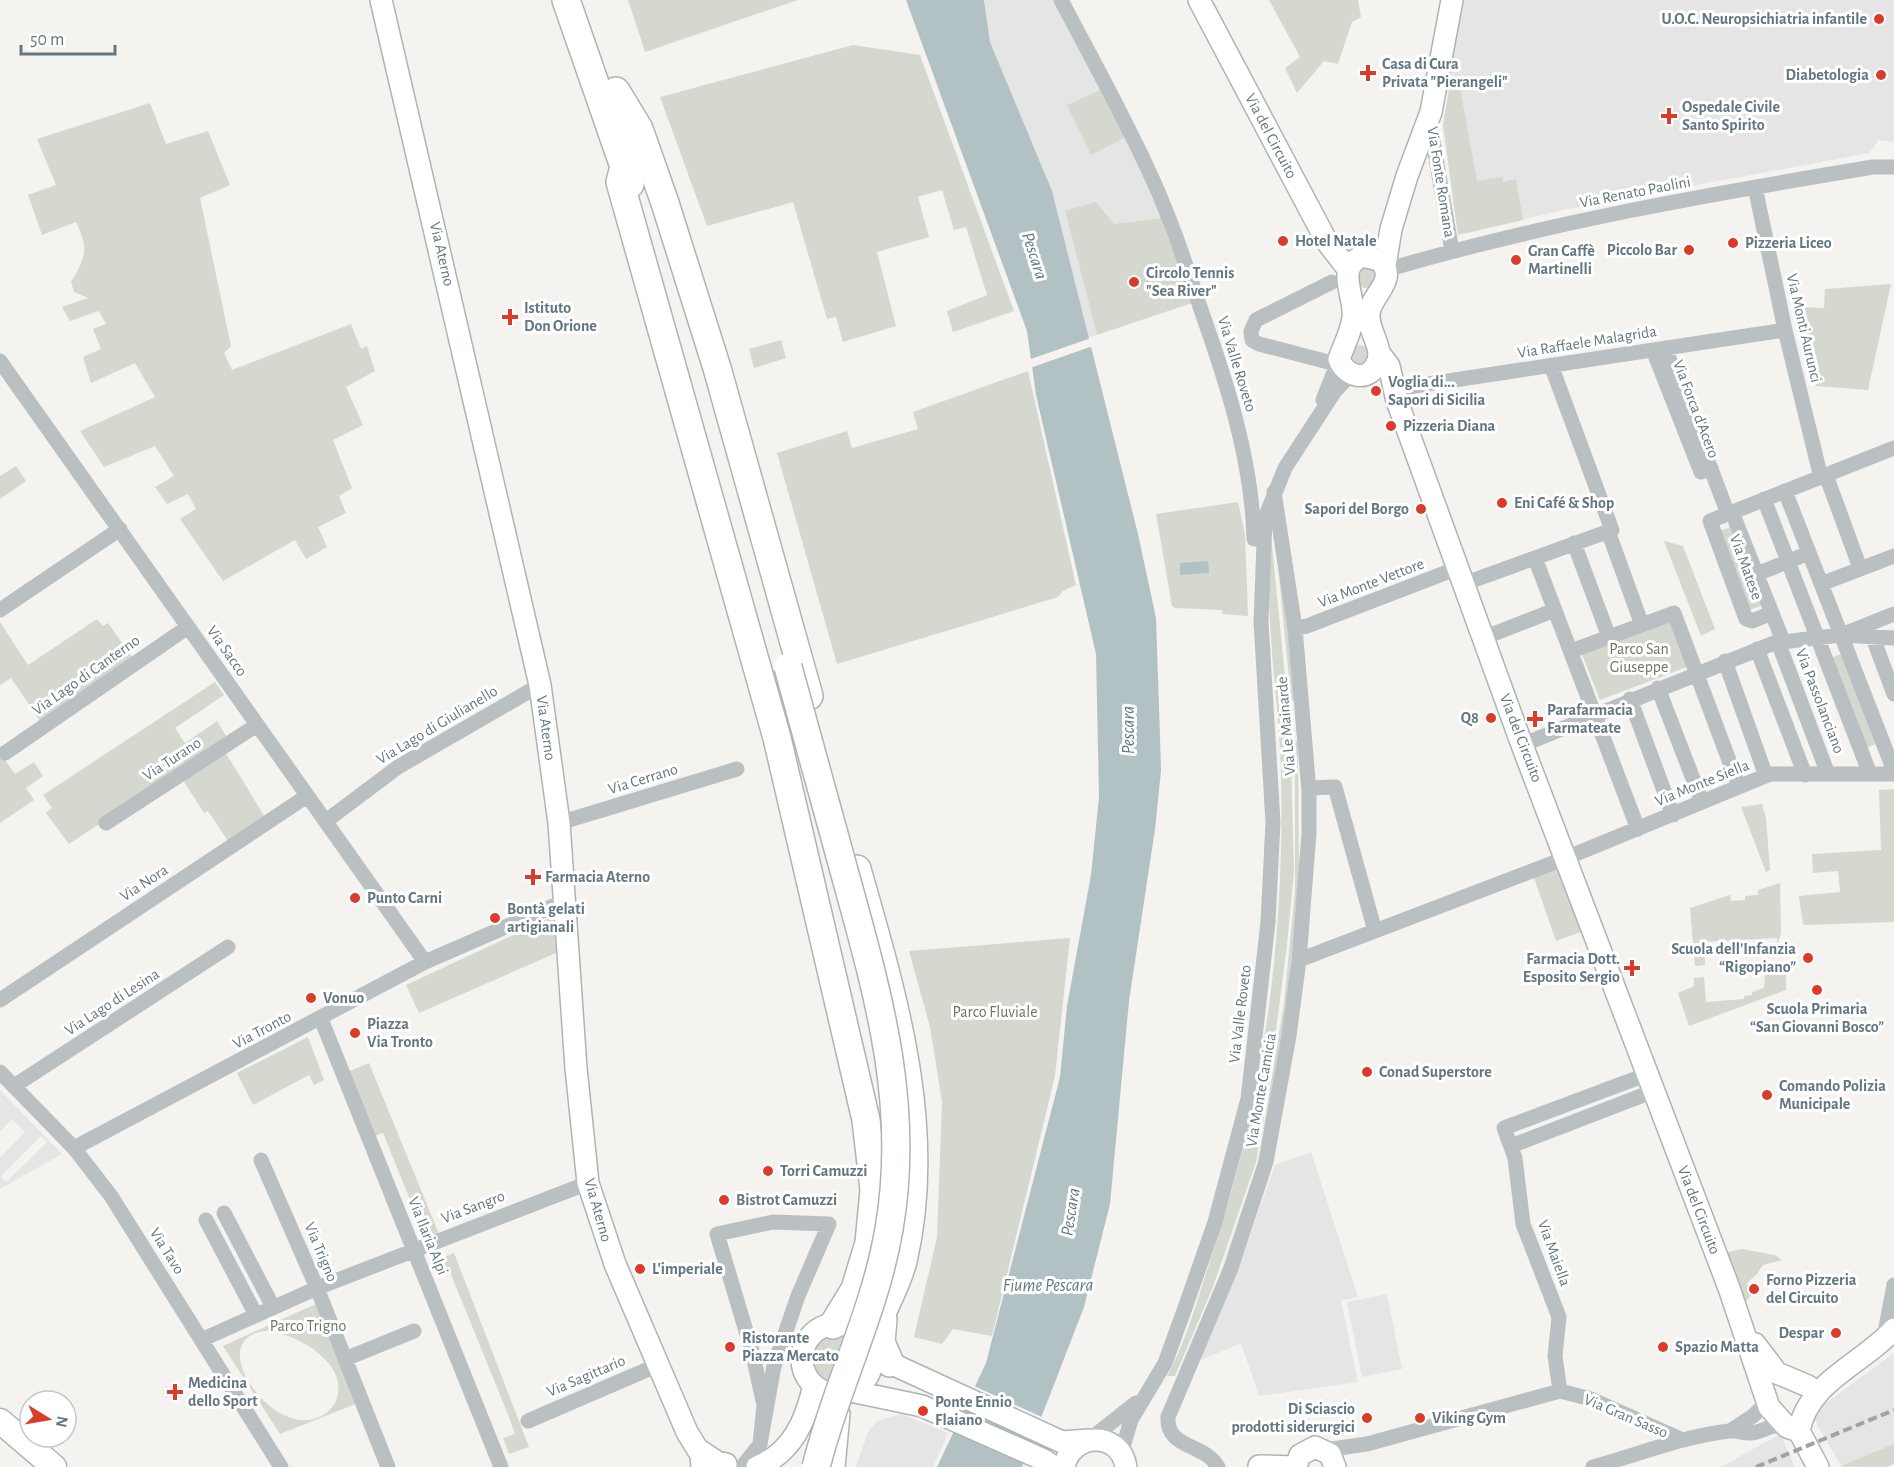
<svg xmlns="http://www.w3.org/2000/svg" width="1894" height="1467" font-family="'Alegreya Sans',sans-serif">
<rect width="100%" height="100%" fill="#f4f3f0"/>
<path fill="#e4e5e4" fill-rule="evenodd" d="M984 0H1059L1102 89 1067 105 1126 137 1161 218 1114 224 1065 211 1097 335 1088 338 1052 191 990 42Z
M1462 0H1894V142L1879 140 1869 153 1563 210 1458 235 1443 125Z
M0 1090 62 1154 0 1189V1158L25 1132 12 1119 0 1132ZM41 1136 47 1142 6 1182 1 1176Z
M1311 1152 1358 1297 1341 1301 1358 1382 1259 1396 1241 1343 1199 1361 1240 1264 1275 1165Z
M1387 1294 1402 1369 1362 1377 1347 1302Z
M1894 1353V1464L1886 1467H1842L1811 1414Z
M901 1414 948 1433 933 1467H856L868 1432 877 1421Z
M1780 1434 1795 1467H1720L1728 1463Z"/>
<path fill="#d4d8cf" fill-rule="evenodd" d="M628 0H798L645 52Z
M1269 0H1358L1361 17 1352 22 1338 64 1324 61 1297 93 1285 68 1300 57Z
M853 45 920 55 1014 311 953 332 947 311 987 295 966 227 954 230 942 190 918 197 929 237 877 252 896 326 843 342 836 317 827 319 793 202 707 226 660 97Z
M1459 83 1477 181 1502 177 1503 182 1516 179 1523 220 1458 235 1443 125 1450 86Z
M1102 89 1126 137 1091 155 1067 105Z
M150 103 166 144 208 131 230 185 200 198 231 346 224 353 232 370 351 324 361 349 367 346 375 371 346 387 363 425 333 440 352 488 339 496 346 513 318 527 327 547 306 559 295 540 223 581 180 519 196 509 188 494 167 504 155 487 174 476 155 446 104 467 80 431 155 397 135 363 91 383 83 357 101 349 93 329 106 324 99 311 70 321 62 307 88 298 74 292 71 282C86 257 89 250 76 222L42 235 28 195 56 185 37 139Z
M1096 202 1114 224 1161 218 1192 303 1097 335 1065 211Z
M1361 263 1380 271 1370 289 1357 286 1354 269Z
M1891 284 1868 390 1816 386 1798 307 1824 308 1825 289Z
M781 340 786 358 754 368 749 349Z
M1350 355a10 10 0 1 1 20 0a10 10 0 1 1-20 0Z
M1028 371 1076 585 1063 591 1058 597 837 664 777 453 847 431 852 448 918 429 913 412Z
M16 466 26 481 0 499V476Z
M1238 502 1245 534 1248 616 1222 614V610L1175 608 1172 606 1156 514Z
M1269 516 1290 726 1294 871 1287 945 1267 1099 1256 1162 1213 1287 1175 1376H1167C1188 1338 1199 1293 1213 1252 1264 1099 1285 935 1281 774 1280 729 1274 684 1271 638 1268 598 1268 557 1269 516Z
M1733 526 1763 605 1747 611 1717 532Z
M1664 541 1683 546 1715 629 1701 636Z
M1277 556 1286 606 1295 699 1292 701 1295 739 1298 742 1299 878 1286 1018 1261 1158 1214 1292 1258 1162 1284 1003 1295 891V740Z
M97 619 103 626 108 623 134 660 42 724 11 678 0 685V622L28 665Z
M1669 619 1687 667 1600 700 1581 652Z
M1841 654 1876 744 1863 749 1828 659Z
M215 682 224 695 175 728 185 743 217 721 228 739 69 844 46 813 52 808 43 795Z
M224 750 266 819 230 844 208 811 204 813 181 777Z
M0 753 15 774 34 762 43 776 26 788 34 800 0 823Z
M1894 789V922L1803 925 1799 896 1840 892 1838 871 1813 873 1812 854 1881 850 1879 790Z
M1762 804 1766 818 1770 870 1766 872 1741 807Z
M1561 864 1584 931 1556 941 1533 875Z
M1780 883 1781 933 1777 946V938L1704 942 1705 965 1695 966 1690 908 1730 895 1731 901 1745 900V896L1758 895V890Z
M554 916 556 953 419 1013 406 985Z
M1070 938 1055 1076 992 1336 953 1329 942 1344 914 1337 937 1237 942 1102 930 1027 909 951Z
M1786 972V990L1689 1026 1678 993 1694 986V978L1704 977 1706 1002 1744 999V996L1752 995V992L1764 988 1765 973Z
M308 1037 324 1080 314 1085 309 1075 253 1105 237 1073Z
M369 1063 439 1234 426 1239 383 1133 375 1136 348 1072Z
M1742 1249 1775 1255 1782 1260 1763 1265 1757 1274 1747 1283 1751 1295 1747 1301 1743 1300 1727 1256 1728 1252Z
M454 1253 529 1447 509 1454 503 1438 515 1434 509 1417 450 1272 438 1277 432 1262Z
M316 1304 358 1403 280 1434 223 1346ZM265 1331C288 1333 314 1345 329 1364 350 1389 334 1422 301 1420 260 1418 208 1338 265 1331Z
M811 1359a26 26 0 1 1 52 0a26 26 0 1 1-52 0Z
M1894 1444V1464L1886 1467 1841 1466Z"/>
<path fill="#b2c1c3" d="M906 0H984L990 42 1052 191 1138 534 1156 618 1160 736 1161 771 1155 829 1129 1001 1110 1204 1084 1307 1022 1467H937L986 1363 1060 1077 1067 1006 1091 875 1099 797 1096 654 1036 395 1027 331Z
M1208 561 1209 573 1180 575V563Z"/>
<path fill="#f4f3f0" d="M1091 338 1093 346 1030 368 1028 360Z
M972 1385 1044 1418 1035 1440 962 1407Z"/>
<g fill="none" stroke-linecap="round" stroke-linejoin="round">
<g stroke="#adb4b7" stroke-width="24">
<path id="secondary" d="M381 0 540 685 559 823 576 1068 588 1183 615 1264 687 1432 701 1455 702 1467
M1199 0 1327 242 1348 269
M1363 256 1379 260C1398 278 1375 292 1370 309 1364 328 1385 346 1377 363 1368 384 1345 376 1339 359 1344 345 1351 332 1353 318 1356 296 1334 267 1363 256Z
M1385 266 1391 229 1407 176 1431 112 1452 0
M1380 354 1389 366 1397 401 1522 745 1729 1288 1769 1407 1787 1427 1799 1431
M802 1359a35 35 0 1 1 70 0a35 35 0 1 1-70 0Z
M1755 1344 1777 1373 1808 1386
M877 1357 1062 1442 1089 1440
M851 1391 922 1406 1044 1460 1054 1467
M1799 1431C1808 1381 1863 1364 1894 1329
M1799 1431 1818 1467
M699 1450 717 1462 726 1464
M1259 1466 1296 1467 1300 1455 1315 1447 1330 1454 1335 1467
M757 1467C793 1452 806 1420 814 1385
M834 1467 839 1414
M1064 1467C1071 1432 1120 1430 1126 1467"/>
</g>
<g stroke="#aeb4b7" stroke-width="27">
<path id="primary" d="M0 1421 54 1467"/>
</g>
<g stroke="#aeb3b5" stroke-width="30">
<path id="highway" d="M566 0 630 184
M616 91 639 129 665 203 717 368 809 696
M624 167 620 182 777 738 866 1120 874 1190 869 1243 855 1289 833 1325
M857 869C893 996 934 1128 903 1261 896 1289 879 1314 870 1342
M883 1319 881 1342 890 1363"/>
</g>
<path stroke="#bac0c2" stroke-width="15" d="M1061 0C1092 59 1125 118 1152 178 1174 226 1190 278 1207 327 1231 396 1252 466 1254 539
M1431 118 1432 135 1452 251
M1755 187 1785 330 1821 478
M1386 270C1545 223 1710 194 1873 167H1894
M1332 282 1256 320 1251 331 1252 340 1259 344 1336 364
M1665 348 1728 514
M1653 350 1701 472 1711 468
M0 361 425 962
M1395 389 1785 330
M1323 400 1339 359
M1826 475 1860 568
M1785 491 1894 771
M1764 499 1870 774
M1732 512 1783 641
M1608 531 1642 625
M1574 543 1609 637
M1535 558 1638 829
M1757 574 1809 553
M1463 584 1612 530 1551 365
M1821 584 1894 556
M0 610 120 529
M1772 613 1752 621 1746 619 1710 521 1894 448
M1295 628 1307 626 1458 568
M1844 634 1894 614
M1483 638 1555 610
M1873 638 1894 694
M1778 642 1828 774
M1757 649 1805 775
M1571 651 1674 613 1739 787
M1725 661 1766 776
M1658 688 1702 802
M1630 699 1673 815
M1522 745 1774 643 1841 635 1894 638
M5 753 188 627
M1309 788 1335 787 1375 931
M326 821 398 767 540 685
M106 823 257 725
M559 823 737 769
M1299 960 1566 858 1770 774H1894
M0 1000 307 796
M321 1019 501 1467
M0 1072 74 1148 111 1196 281 1467
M14 1086 228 947
M1511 1146 1654 1091
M74 1148 425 962 565 901
M261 1160 317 1288 388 1467
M224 1213 273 1307
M206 1220 256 1315
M1884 1338 1894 1285
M201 1340 317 1288 588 1183
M345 1359 414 1331
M1560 1391 1555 1356 1559 1317 1523 1224 1515 1158 1504 1128 1648 1074
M528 1421 658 1365
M1730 1431 1753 1416 1767 1402
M1089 1440 1136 1403
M1325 1450 1367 1444 1560 1391 1591 1399 1683 1440
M1121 1454 1131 1420 1165 1363 1186 1305 1215 1222 1248 1099 1268 922 1273 822 1261 622 1265 518 1285 468 1335 391 1351 374
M742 1467 760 1444 774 1366 798 1296 829 1224 773 1222 717 1234 752 1351 764 1405 760 1444
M1218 1467C1205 1443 1166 1449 1168 1417L1231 1268 1266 1162 1289 1036 1299 960 1309 833V791L1295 628 1274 492
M1593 1467C1637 1455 1684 1436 1729 1431 1736 1430 1744 1434 1752 1433 1767 1431 1769 1423 1787 1427"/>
<use href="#secondary" stroke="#fff" stroke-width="21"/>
<use href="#primary" stroke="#fff" stroke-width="24"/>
<use href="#highway" stroke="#fff" stroke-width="27"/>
<path stroke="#9ca4a8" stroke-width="4" stroke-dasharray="9 4.5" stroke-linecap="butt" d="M1756 1467 1894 1410"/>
<g stroke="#aeb3b5" stroke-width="30" stroke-linecap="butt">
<path id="highway-bridge" d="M788 667C808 740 828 812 848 885 880 1001 910 1108 889 1229 875 1312 836 1386 816 1467"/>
</g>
<use href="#highway-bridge" stroke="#fff" stroke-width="27"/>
</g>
<g fill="#d93c2b" stroke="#fff" stroke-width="2">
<circle cx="1879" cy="19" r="6"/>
<path d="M1365 64h6v6h6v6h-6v6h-6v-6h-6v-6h6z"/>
<circle cx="1881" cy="75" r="6"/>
<path d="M1666 107h6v6h6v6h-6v6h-6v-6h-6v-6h6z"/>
<circle cx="1283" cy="241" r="6"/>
<circle cx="1733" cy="243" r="6"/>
<circle cx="1689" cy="250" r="6"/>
<circle cx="1516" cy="260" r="6"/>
<circle cx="1134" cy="282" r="6"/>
<path d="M507 308h6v6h6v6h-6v6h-6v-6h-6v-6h6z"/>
<circle cx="1376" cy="391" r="6"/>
<circle cx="1391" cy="426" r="6"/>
<circle cx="1502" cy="503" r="6"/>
<circle cx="1421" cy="509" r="6"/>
<circle cx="1491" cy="718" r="6"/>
<path d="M1532 710h6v6h6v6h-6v6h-6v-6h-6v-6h6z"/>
<path d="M530 868h6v6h6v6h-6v6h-6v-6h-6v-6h6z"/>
<circle cx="355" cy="898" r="6"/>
<circle cx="495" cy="918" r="6"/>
<circle cx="1808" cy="958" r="6"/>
<path d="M1629 959h6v6h6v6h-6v6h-6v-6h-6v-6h6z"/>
<circle cx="1817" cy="990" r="6"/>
<circle cx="311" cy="998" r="6"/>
<circle cx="355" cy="1033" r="6"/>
<circle cx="1367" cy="1072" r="6"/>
<circle cx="1767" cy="1095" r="6"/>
<circle cx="768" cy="1171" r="6"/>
<circle cx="724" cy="1200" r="6"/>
<circle cx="640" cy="1269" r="6"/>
<circle cx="1754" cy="1289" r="6"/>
<circle cx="1836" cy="1333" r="6"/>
<circle cx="730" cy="1347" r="6"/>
<circle cx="1663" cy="1347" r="6"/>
<path d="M172 1383h6v6h6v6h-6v6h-6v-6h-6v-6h6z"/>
<circle cx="923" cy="1411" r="6"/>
<circle cx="1367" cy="1418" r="6"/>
<circle cx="1420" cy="1418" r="6"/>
</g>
<g text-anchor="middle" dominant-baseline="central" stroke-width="6" stroke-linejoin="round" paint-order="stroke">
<g font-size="16" font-weight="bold" fill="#647780" stroke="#fff" text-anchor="start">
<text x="1867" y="19" text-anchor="end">U.O.C. Neuropsichiatria infantile</text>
<text x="1382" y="64">Casa di Cura<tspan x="1382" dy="18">Privata "Pierangeli"</tspan></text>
<text x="1869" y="75" text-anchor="end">Diabetologia</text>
<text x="1682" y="107">Ospedale Civile<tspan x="1682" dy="18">Santo Spirito</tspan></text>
<text x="1295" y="241">Hotel Natale</text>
<text x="1745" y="243">Pizzeria Liceo</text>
<text x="1677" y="250" text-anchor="end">Piccolo Bar</text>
<text x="1528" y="251">Gran Caffè<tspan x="1528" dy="18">Martinelli</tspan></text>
<text x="1146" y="273">Circolo Tennis<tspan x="1146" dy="18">"Sea River"</tspan></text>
<text x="524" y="308">Istituto<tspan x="524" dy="18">Don Orione</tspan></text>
<text x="1388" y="382">Voglia di...<tspan x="1388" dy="18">Sapori di Sicilia</tspan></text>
<text x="1403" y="426">Pizzeria Diana</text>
<text x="1514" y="503">Eni Café &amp; Shop</text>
<text x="1409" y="509" text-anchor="end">Sapori del Borgo</text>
<text x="1547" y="710">Parafarmacia<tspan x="1547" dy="18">Farmateate</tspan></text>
<text x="1479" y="718" text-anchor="end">Q8</text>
<text x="545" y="877">Farmacia Aterno</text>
<text x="367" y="898">Punto Carni</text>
<text x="507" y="909">Bontà gelati<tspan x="507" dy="18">artigianali</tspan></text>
<text x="1796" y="949" text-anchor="end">Scuola dell’Infanzia<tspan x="1796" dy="18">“Rigopiano”</tspan></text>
<text x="1620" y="959" text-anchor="end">Farmacia Dott.<tspan x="1620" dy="18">Esposito Sergio</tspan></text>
<text x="323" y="998">Vonuo</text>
<text x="1817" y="1009" text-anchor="middle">Scuola Primaria<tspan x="1817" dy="18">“San Giovanni Bosco”</tspan></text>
<text x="367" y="1024">Piazza<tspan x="367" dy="18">Via Tronto</tspan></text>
<text x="1379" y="1072">Conad Superstore</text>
<text x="1779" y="1086">Comando Polizia<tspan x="1779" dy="18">Municipale</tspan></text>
<text x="780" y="1171">Torri Camuzzi</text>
<text x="736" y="1200">Bistrot Camuzzi</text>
<text x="652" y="1269">L'imperiale</text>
<text x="1766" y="1280">Forno Pizzeria<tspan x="1766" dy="18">del Circuito</tspan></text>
<text x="1824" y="1333" text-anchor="end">Despar</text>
<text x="742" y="1338">Ristorante<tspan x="742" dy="18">Piazza Mercato</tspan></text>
<text x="1675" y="1347">Spazio Matta</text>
<text x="188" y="1383">Medicina<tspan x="188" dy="18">dello Sport</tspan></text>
<text x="935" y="1402">Ponte Ennio<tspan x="935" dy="18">Flaiano</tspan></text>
<text x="1355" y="1409" text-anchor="end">Di Sciascio<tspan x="1355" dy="18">prodotti siderurgici</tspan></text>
<text x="1432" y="1418">Viking Gym</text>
</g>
<g font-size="16" fill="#647780" stroke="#fff">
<text transform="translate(1271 136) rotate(62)">Via del Circuito</text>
<text transform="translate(1441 182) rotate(81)">Via Fonte Romana</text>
<text transform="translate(1635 192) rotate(-11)">Via Renato Paolini</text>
<text transform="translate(442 254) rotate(77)">Via Aterno</text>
<text transform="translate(1804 328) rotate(77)">Via Monti Aurunci</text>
<text transform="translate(1587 342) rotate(-9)">Via Raffaele Malagrida</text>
<text transform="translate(1237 364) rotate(73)">Via Valle Roveto</text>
<text transform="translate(1696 409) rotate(69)">Via Forca d'Acero</text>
<text transform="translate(1746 567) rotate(70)">Via Matese</text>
<text transform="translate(1371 583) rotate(-21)">Via Monte Vettore</text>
<text transform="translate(227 651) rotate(55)">Via Sacco</text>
<text transform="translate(86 675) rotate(-35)">Via Lago di Canterno</text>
<text transform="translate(1820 701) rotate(69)">Via Passolanciano</text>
<text transform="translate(437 725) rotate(-31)">Via Lago di Giulianello</text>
<text transform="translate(1286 726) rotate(-95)">Via Le Mainarde</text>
<text transform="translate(546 728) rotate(82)">Via Aterno</text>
<text transform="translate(1521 738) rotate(69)">Via del Circuito</text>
<text transform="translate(172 759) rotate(-33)">Via Turano</text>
<text transform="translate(643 779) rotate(-17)">Via Cerrano</text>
<text transform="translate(1702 783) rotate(-22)">Via Monte Siella</text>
<text transform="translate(144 883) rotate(-33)">Via Nora</text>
<text transform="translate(112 1002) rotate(-33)">Via Lago di Lesina</text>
<text transform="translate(1240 1014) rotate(-83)">Via Valle Roveto</text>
<text transform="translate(262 1030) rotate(-28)">Via Tronto</text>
<text transform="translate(1261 1090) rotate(-80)">Via Monte Camicia</text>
<text transform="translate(473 1207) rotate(-21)">Via Sangro</text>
<text transform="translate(598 1210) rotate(74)">Via Aterno</text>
<text transform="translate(1699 1210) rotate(69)">Via del Circuito</text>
<text transform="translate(428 1236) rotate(68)">Via Ilaria Alpi</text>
<text transform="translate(167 1251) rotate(58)">Via Tavo</text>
<text transform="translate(321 1252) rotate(67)">Via Trigno</text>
<text transform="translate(1554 1253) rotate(70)">Via Maiella</text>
<text transform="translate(586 1376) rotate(-23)">Via Sagittario</text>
<text transform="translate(1626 1416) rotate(23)">Via Gran Sasso</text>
</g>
<g font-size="16" fill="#6a7763" stroke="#fff">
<text x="1639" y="649">Parco San<tspan x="1639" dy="18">Giuseppe</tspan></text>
<text x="995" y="1012">Parco Fluviale</text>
<text x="308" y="1326">Parco Trigno</text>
</g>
<g font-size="18" font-style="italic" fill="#60797d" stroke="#fff">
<text transform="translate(1034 256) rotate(72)">Pescara</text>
<text transform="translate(1129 730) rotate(-90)">Pescara</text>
<text transform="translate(1071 1212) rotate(-81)">Pescara</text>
<text x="1048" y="1286">Fiume Pescara</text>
</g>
</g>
<g transform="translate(48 1419) rotate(101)"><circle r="28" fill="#ffffff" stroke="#c1c9cc" stroke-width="1.5"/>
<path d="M0-4.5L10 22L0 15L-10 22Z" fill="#d93c2b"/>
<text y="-9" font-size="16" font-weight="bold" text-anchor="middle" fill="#647780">N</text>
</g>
<path d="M21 45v9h94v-9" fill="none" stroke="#647780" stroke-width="3"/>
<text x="30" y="45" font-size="18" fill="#647780" stroke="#ffffff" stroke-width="4.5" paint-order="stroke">50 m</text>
</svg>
